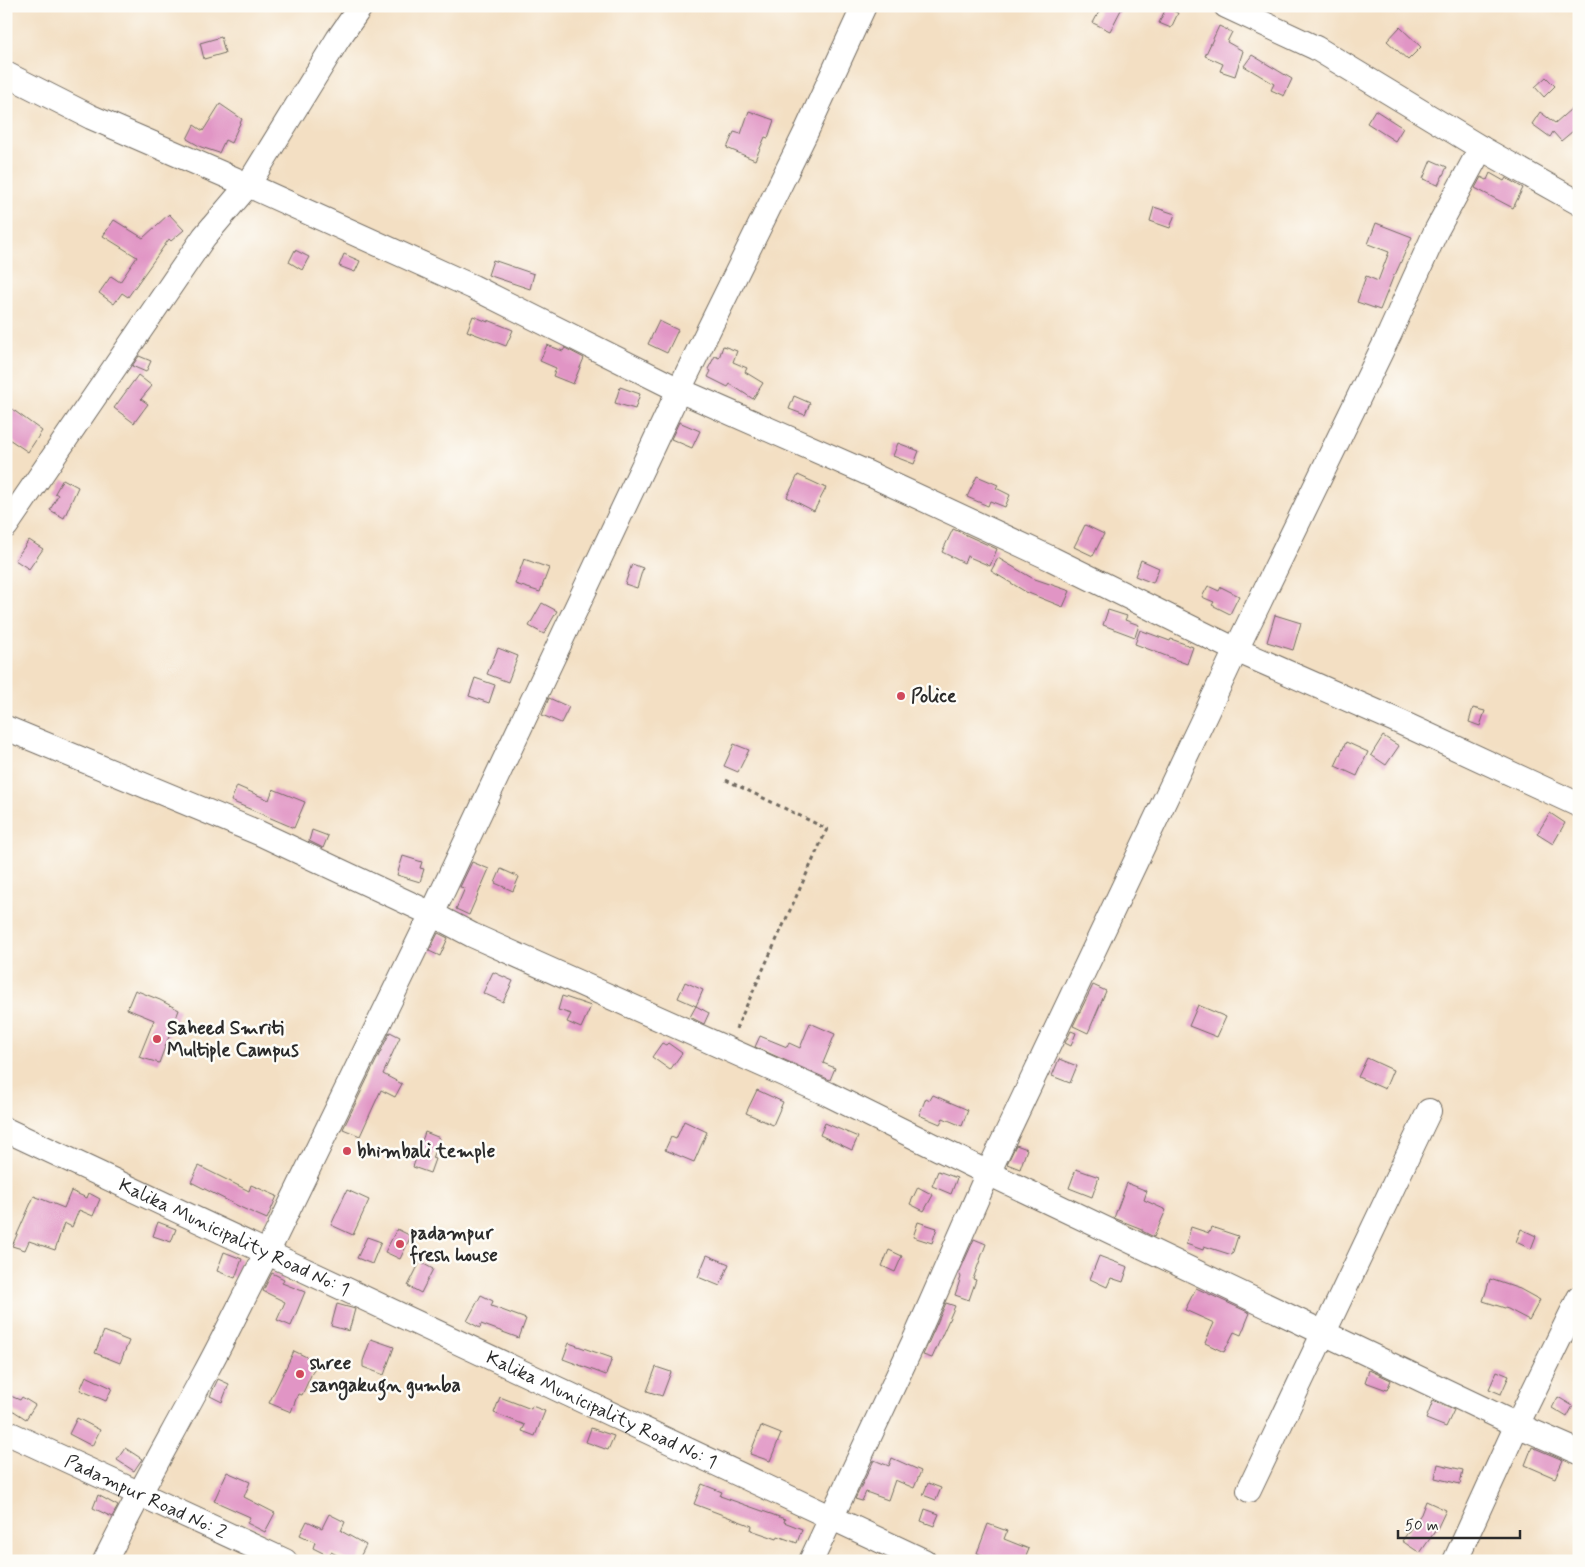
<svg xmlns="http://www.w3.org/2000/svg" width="1585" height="1567" font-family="Mynerve,sans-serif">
<rect width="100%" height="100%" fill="#fdfcf7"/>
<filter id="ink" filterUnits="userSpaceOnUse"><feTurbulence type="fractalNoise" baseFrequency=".02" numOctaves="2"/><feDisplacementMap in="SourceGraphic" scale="10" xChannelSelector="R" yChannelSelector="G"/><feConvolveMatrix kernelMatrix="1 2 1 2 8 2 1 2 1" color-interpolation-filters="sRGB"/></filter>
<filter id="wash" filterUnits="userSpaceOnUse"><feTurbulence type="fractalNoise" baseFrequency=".0096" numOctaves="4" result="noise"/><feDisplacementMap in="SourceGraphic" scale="20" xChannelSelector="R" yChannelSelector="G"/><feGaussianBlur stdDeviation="1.12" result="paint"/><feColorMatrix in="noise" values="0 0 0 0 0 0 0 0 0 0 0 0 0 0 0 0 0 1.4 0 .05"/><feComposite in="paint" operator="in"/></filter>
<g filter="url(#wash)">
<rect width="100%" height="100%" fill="#f3dfc3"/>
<g id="blocks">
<path fill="#e195c5" d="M1102 6H1123L1110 31 1093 23Z
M1166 8 1178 13 1171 28 1159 23Z
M1219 26 1232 32 1227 42 1243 51 1235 76 1220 71 1223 64 1205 56Z
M1400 27 1421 47 1408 60 1387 41Z
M221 37 225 53 204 59 200 43Z
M1252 55 1292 79 1284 96 1271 90 1274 84 1244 66Z
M1546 77 1555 86 1544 97 1535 87Z
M1579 102V126L1561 141 1553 132 1550 137 1532 124 1540 112 1555 123Z
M220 104 242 119 231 143 225 140 219 153 201 147 187 139 194 125 203 131Z
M1375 110 1403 128 1395 141 1367 123Z
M749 111 774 120 768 138 765 137 755 160 727 148 734 132 741 134Z
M1431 160 1447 167 1438 185 1423 179Z
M1490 173 1504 181 1506 178 1523 188 1513 208 1475 188 1481 177 1487 180Z
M1154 207 1175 214 1170 228 1150 221Z
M169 214 184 230 171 241 169 239 128 297 122 293 114 304 99 293 111 276 120 282 137 257 103 236 114 220 143 238Z
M1376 223 1412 237 1395 275H1394L1380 310 1357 302 1366 276 1378 281 1389 252 1368 244Z
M295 250 309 257 302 270 289 262Z
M344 254 360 261 355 272 339 266Z
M493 260 534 274 530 289 488 275Z
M473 316 488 322V320L513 330 506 346 467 331Z
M659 321 678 330 667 353 648 344Z
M547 345 563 351 565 348 584 358 573 384 553 376 556 368 540 361Z
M723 346 737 351 733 362 747 368 745 372 763 383 753 399 730 384 728 387 708 377 711 371 708 369 715 356 719 358Z
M139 356 151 361 146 372 132 366Z
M138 375 152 386 141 399 148 404 134 423 114 408Z
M620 387 640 394 635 409 615 403Z
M794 396 810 403 805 415 789 409Z
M12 409 42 431 28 452 6 437V418Z
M679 422 700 431 692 448 671 439Z
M898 443 919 451 914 464 893 456Z
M798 475 826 488 814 511 787 497Z
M977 476 998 485 996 488 1010 495 1005 507 990 501 988 506 967 497Z
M63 479 78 487 64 518 50 510 58 495 55 493Z
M1085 525 1104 534 1093 556 1074 547Z
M953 529 997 549 990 566 967 556 964 563 942 552Z
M29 540 43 549 29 569 15 560Z
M998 558 1032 578 1070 591 1063 607 1026 592 991 571Z
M524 559 549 568 540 592 515 584Z
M1141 560 1159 568 1153 583 1135 576Z
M632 564 643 568 637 588 625 584Z
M1208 586 1219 591 1221 587 1239 596 1230 614 1212 605 1214 602 1202 597Z
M542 603 557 611 544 634 529 626Z
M1108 610 1127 616 1125 620 1139 625 1135 637 1103 625Z
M1275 615 1301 623 1293 650 1267 642Z
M1140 630 1170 641 1171 639 1193 647 1187 664 1135 644Z
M498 648 518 656 508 682 487 674Z
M475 678 495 685 489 703 469 696Z
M549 698 569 707 561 723 542 715Z
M1473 708 1485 711 1480 726 1469 722Z
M1383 736 1399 746 1386 765 1371 755Z
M1346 742 1368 752 1357 776 1335 766Z
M734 744 749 750 738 772 724 766Z
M237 786 269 800 273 789 305 802 294 828 231 801Z
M1550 813 1565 823 1553 844 1537 834Z
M312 830 328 836 323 848 309 841Z
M403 856 422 862 420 868 424 869 420 882 397 875Z
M472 862 489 869 469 915 456 909 465 888 460 887Z
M501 869 519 877 513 891 495 883Z
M438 933 448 938 440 956 429 951Z
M493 972 513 981 503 1002 483 993Z
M685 982 703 990 696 1006 678 998Z
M1093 985 1106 991 1088 1033 1073 1026Z
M135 990 160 1000 179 1010 159 1063 139 1057 154 1020 127 1009Z
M562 996 591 1006 581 1028 567 1022 571 1014 558 1010Z
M1198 1005 1226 1017 1217 1037 1189 1026Z
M696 1006 709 1013 704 1024 690 1017Z
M810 1023 835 1034 823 1063 835 1068 830 1080 755 1047 760 1036 787 1047 789 1043 800 1048Z
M1071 1031 1076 1033 1071 1046 1065 1043Z
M390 1032 400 1037 383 1074 402 1084 395 1097 381 1090 360 1136 343 1129Z
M662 1043 666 1045 668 1043 682 1053 670 1070 652 1057Z
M1367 1058 1393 1070 1385 1089 1358 1077Z
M1059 1059 1077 1066 1070 1083 1052 1076Z
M757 1090 783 1102 773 1125 746 1113Z
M933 1095 968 1110 962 1126 943 1118 940 1124 919 1115 926 1098 930 1100Z
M684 1121 707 1132 694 1162 665 1150 671 1137 676 1139Z
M825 1123 858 1137 852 1150 820 1135Z
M425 1132 440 1138 432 1158 435 1159 430 1173 413 1167Z
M1016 1145 1027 1149 1020 1169 1007 1164Z
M199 1166 249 1191 251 1185 277 1196 267 1219 242 1208 191 1182Z
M1076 1169 1099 1177 1092 1197 1069 1188Z
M938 1171 957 1178 951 1194 932 1186Z
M1127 1183 1147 1191 1144 1200 1166 1210 1154 1237 1142 1231V1229L1114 1218Z
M918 1187 933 1195 924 1211 910 1204Z
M347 1190 369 1200 353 1235 331 1225Z
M71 1191 87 1198 89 1193 100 1199 93 1216 79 1210 72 1227 64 1223 55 1250 29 1241 25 1250 12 1246 34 1196 64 1208Z
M158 1222 176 1229 171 1242 153 1236Z
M918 1222 937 1228 932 1243 913 1237Z
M1191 1227 1209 1233 1211 1227 1238 1236 1232 1255 1204 1246 1203 1250 1186 1244Z
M397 1229 411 1236 400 1259 385 1252Z
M1521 1229 1536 1236 1531 1249 1516 1242Z
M367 1237 381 1242 372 1264 357 1258Z
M974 1239 986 1244 973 1279 976 1280 969 1300 955 1295 961 1277 959 1273Z
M889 1250 902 1256 895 1272 882 1266Z
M224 1252 242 1259 235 1278 217 1271Z
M707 1255 729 1264 720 1286 698 1277Z
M1099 1256 1128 1267 1123 1282 1111 1278 1107 1287 1090 1279Z
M420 1262 433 1269 421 1293 408 1286Z
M272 1273 284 1279 282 1283 305 1292 291 1326 277 1320 285 1302 263 1291Z
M1490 1279 1520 1289 1540 1300 1529 1320 1508 1309 1483 1301Z
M1196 1288 1250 1313 1241 1335 1234 1332 1224 1352 1205 1343 1214 1323 1185 1310Z
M481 1295 493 1301 491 1306 526 1319 519 1338 481 1324 480 1328 467 1321Z
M946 1303 955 1306 932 1358 923 1355Z
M337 1304 355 1309 349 1331 331 1326Z
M104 1331 129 1341 120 1363 95 1353Z
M371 1339 394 1347 384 1375 363 1367V1361Z
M569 1343 612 1358 606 1375 563 1359Z
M294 1351 317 1362 302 1395 298 1394 291 1412 269 1403Z
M656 1367 671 1372 662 1396 647 1391Z
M1369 1370 1391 1380 1387 1390 1365 1382Z
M1497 1371 1509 1376 1501 1394 1489 1389Z
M86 1376 112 1388 106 1401 80 1390Z
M218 1379 229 1384 222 1402 210 1396Z
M6 1394 20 1400 22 1397 35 1405 26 1419 6 1406Z
M500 1397 531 1409 532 1406 545 1411 535 1436 522 1431 525 1425 494 1413Z
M1558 1397 1573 1406 1567 1417 1552 1408Z
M1433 1401 1454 1410 1446 1427 1426 1419Z
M77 1418 100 1430 92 1446 69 1434Z
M761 1426 781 1434 770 1461 750 1454Z
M591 1428 614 1436 608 1450 586 1442Z
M1532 1447 1563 1460 1555 1478 1525 1465Z
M125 1448 142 1459 134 1471 117 1460Z
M892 1458 921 1471 914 1488 895 1480 888 1500 866 1492 862 1501 855 1499 874 1460 889 1466Z
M1438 1464 1463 1470 1460 1484 1435 1478Z
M227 1472 250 1482 244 1497 275 1513 265 1532 247 1523 250 1517 214 1501Z
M928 1483 941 1488 936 1500 923 1495Z
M702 1484 722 1492 720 1496 785 1519 784 1522 802 1529 797 1543 778 1536 777 1539 751 1530 752 1526 694 1504Z
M98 1495 118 1506 112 1517 93 1508Z
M1426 1501 1446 1510 1438 1527 1420 1553 1402 1541 1421 1514Z
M925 1509 939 1514 934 1526 921 1521Z
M329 1514 345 1522 341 1531 366 1545 358 1561H348L331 1552 329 1556 313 1548 315 1542 300 1535 307 1521 322 1528Z
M988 1524 1007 1531 1004 1539 1029 1549 1024 1561H998L977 1553Z"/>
</g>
</g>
<g filter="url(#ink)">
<use href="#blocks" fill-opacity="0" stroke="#716a60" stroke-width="1"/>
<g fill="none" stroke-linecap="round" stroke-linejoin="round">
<g stroke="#716a60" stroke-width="26">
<g id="minor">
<path d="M1226 6 1316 48 1481 148 1579 203"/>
<path d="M6 74 91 117 248 185 473 287 679 390 863 471 1052 559 1236 650 1402 723 1579 805"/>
<path d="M6 526 204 237 248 185 338 39 361 6"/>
<path d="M6 728 259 833 432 914 472 935 828 1094 988 1173 1517 1425 1579 1452"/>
<path id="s1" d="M6 1130 924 1561"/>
<path id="s2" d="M6 1432 285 1561"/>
<path d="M1249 1490 1429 1111"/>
<path d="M105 1561C136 1498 171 1437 204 1375 226 1335 245 1294 267 1253L432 914 679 390 806 132 864 6"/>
<path d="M811 1561 916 1337 988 1173 1236 650 1390 333 1436 231 1481 148"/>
<path d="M1455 1561 1517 1425 1579 1298"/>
</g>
</g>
<path stroke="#716a60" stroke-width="3" stroke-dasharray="4 4" stroke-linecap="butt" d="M726 780 827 829 735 1031"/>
<use href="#minor" stroke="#fff" stroke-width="24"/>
</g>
</g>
<g fill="#d1495b" stroke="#fdfcf7" stroke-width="2">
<circle cx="901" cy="696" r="5"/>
<circle cx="157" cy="1039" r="5"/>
<circle cx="347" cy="1151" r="5"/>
<circle cx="400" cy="1244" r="5"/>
<circle cx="300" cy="1374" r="5"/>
</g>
<g text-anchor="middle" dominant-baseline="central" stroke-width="5" stroke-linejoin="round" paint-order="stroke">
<g font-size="19" font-weight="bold" fill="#2b2b2b" stroke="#fdfcf7" text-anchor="start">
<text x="911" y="696">Police</text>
<text x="167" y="1028">Saheed Smriti<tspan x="167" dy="22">Multiple Campus</tspan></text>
<text x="357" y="1151">bhimbali temple</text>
<text x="410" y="1233">padampur<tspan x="410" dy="22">fresh house</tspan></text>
<text x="310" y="1363">shree<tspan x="310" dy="22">sangakugn gumba</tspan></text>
</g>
<g font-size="19" fill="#2b2b2b" stroke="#fdfcf7">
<text stroke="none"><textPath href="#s1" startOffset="252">Kalika Municipality Road No: 1</textPath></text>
<text stroke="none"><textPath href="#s1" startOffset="658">Kalika Municipality Road No: 1</textPath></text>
<text stroke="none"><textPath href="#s2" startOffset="154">Padampur Road No: 2</textPath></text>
</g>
</g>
<rect width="1585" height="1567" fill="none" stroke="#fdfcf7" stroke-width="25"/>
<path d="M1398 1530v8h122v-8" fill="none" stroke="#2b2b2b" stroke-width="2.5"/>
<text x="1405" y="1530" font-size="15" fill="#2b2b2b" stroke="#fdfcf7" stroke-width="4" paint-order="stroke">50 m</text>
</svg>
